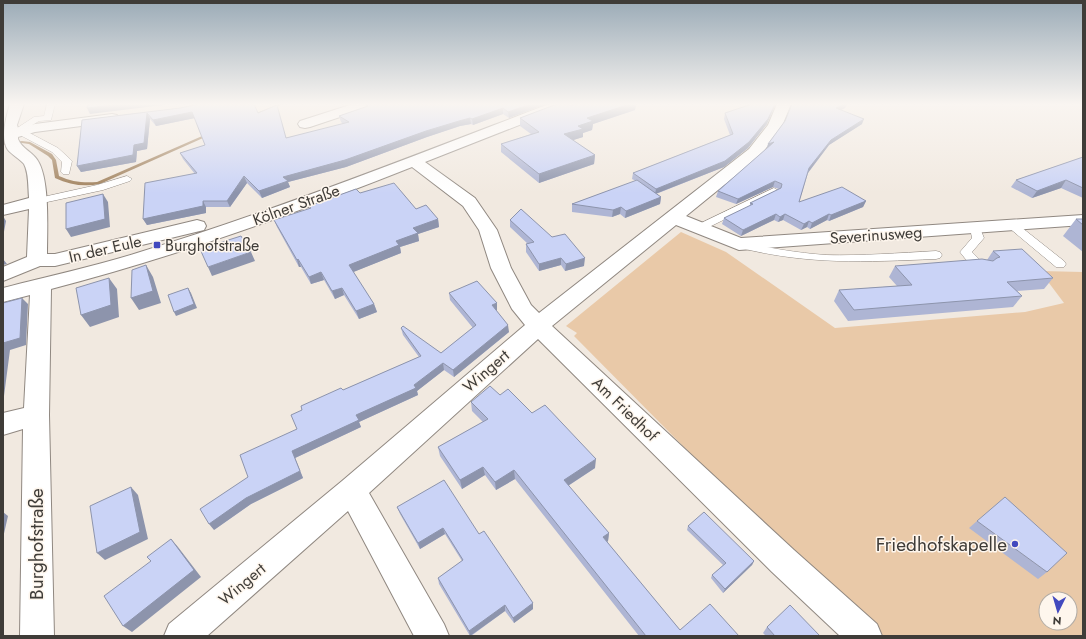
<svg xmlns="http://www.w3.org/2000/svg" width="1086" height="639" font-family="Jost,sans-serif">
<rect width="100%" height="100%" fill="#f1e9e0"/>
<path fill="#e9c9a8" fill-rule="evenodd" d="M681 232 726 252 835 328 1025 312 1064 303 1040 271 1083 272V636H872L865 630 574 336 577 333 566 326ZM1046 599H1070V623H1046Z"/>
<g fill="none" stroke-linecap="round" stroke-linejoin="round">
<path fill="#a0815d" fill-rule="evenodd" d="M279 104H283L252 117 249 116Z
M209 133 212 134 100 184C84 187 70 185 55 178L52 160 48 156 29 144 22 143 3 145V143L22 141 30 142 52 154 56 160 59 176C72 182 83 183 97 182Z"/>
<g stroke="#908881" stroke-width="1">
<path id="service" d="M47 104H55L51 120 39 121 24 130 58 148 70 159 72 161 69 174H63L61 172 62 162 52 152 18 134 12 137 8 134 34 117 44 116Z
M127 176 132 179 130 181 103 190 38 204 33 201 34 199 97 185Z
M774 188 779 191 778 193 703 230 699 231 694 228 695 226Z
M1012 222 1016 223 1064 261 1066 264 1064 267H1056L1008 227 1007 225Z
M975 225 980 228 984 238 972 252 988 268 986 271C976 273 966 260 960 252L972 238 970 228Z
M741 242C769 248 797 253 826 255 862 256 899 253 936 251L940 252 942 255 940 258 936 259C865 262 807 265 737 247L735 245 737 243Z"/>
</g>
<g stroke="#908881" stroke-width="2">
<path id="minor" d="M10 104H24L17 125 18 128 35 124 112 114 117 115 119 118 117 121 112 122 35 132 18 137V139C22 149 33 152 38 161 50 181 47 230 47 254H55L197 220 204 222 206 226 204 230 55 266H40L3 281V267L27 257 29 209 3 215V205L29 198C28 188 29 173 24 164 20 159 12 155 8 150 0 139 6 117 10 104Z
M353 104H372L370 107 310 127 305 128 300 127 298 124 300 121Z
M549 104H567L565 107 425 162 475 198 497 230 511 268 531 305 539 313 749 149 768 125 777 104H791L782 126 761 155 686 216 741 238 1083 215V225L739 250 676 225 552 326 794 550 877 624 882 636H840L772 572 538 339 369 493 444 624 449 636H414L348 511 207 636H164L169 624 342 481 525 325 512 309 491 268 479 230 463 206 412 167C293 214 175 257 51 289L49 415 54 636H20L23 429 3 435V413L24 408 30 295 3 302V288C48 276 93 267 137 253 277 210 413 156 549 104Z"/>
</g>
<use href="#service" fill="#fff" fill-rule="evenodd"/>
<use href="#minor" fill="#fff" fill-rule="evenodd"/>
</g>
<path fill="#aeb5d4" d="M365 104H546L509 118 503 114 473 125 471 124 460 126 427 137 346 167 288 182 290 187 262 198 247 183 230 207H206V213L147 225 143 219 195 174 183 159 180 153 205 145 195 118 156 126 150 119 147 149 137 151 136 162 81 172 77 166 82 120 180 108 258 113 287 138 343 124 341 122 339 116 366 107Z
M576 104H636L635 110 593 124 592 130 583 133V137L573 140 595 155 594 164 539 183 501 152V144L531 134 520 126V118Z
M792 104H847L845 108 841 110 862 124 829 145 808 173 799 202 866 201 863 207 829 221 827 220 810 229 807 227 801 230 783 220 778 222 774 220 741 236 722 224 724 218 750 206V203L779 189 773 187 736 204 716 197 718 191 767 148 768 144 785 121Z
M725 113 767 124 748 148 724 167 656 194 661 197 660 204 625 218 620 214 612 217 572 212V204L636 181 632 179 633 173 730 135 724 119Z
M1083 157V198L1061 188 1032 198 1011 187 1016 180Z
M360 193 416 209 438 219 439 227 418 234 419 241 400 247 401 253 353 272 374 304 377 312 359 319 344 295 335 299 324 280 311 284 301 267H299L277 227 274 220 310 209 309 206Z
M1076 219H1083V252L1063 236Z
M510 220 584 266 565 271 561 265 539 271 526 252V244H528L510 227Z
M993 251 1053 278 1044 289 1017 291 1022 296 1013 307 848 321 834 301 839 290 897 286 889 277 895 266 987 260Z
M449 293 497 303V310L496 311 509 332 454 377 444 370 417 391 418 395 359 422 361 427 295 458 303 478 251 504 214 530 248 477 297 429 343 390 419 357 403 335 401 328 441 353 473 328 450 300Z
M500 395 532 413 595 468 568 486 609 533 608 541 607 542 680 630 739 636H639L515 479 496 490 485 475 462 489 440 456 438 447 483 422 472 411 471 402Z
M397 507 479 534 533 609 514 623 505 611 471 636H470L439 584 438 578 462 561 445 534 420 549 400 514Z
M977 521 1047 572 1038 579 969 528Z
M688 526 754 561 752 565 723 593 711 578 712 575 723 565 687 530Z
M767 627 820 636H766L763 633Z"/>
<path fill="#8d94ac" d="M122 104H171L90 114 87 108Z
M531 104H546L509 118 508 112Z
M630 104H636L635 110 593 124 592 130 583 133V137L564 143V134L578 126 587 118Z
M775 104H776L767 124 748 148 724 167 655 194 656 189 725 161Z
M845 104H847L845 108 834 113 836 108Z
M503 108V114L473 125 472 119Z
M192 112 195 118 156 126 153 120Z
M147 113 150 119 147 149 137 151 136 162 81 172 77 166 134 145Z
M470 118 471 124 460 126 427 137 346 167 288 182 290 187 262 198 259 191 283 177 426 131 459 121Z
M864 119 862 124 829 145 807 174 809 168 831 140Z
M774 142 767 149 768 144Z
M595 155 594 164 539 183V174Z
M244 176 247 183 230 207 227 201Z
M1066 180 1061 188 1032 198 1037 191Z
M775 181 773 187 736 204 738 199Z
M103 194 108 202 110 227 71 237 66 229Z
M661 197 660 204 625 218 626 211Z
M203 201 206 207V213L147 225 143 219Z
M866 201 863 207 829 221 831 215Z
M621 207 620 214 612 217 613 210Z
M776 214 774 220 741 236 743 230Z
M785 214 783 220 778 222 780 217Z
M829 214 827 220 810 229 812 223Z
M3 216 6 221 3 237Z
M438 219 439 227 418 234 419 241 400 247 401 253 351 273 349 265 396 241 413 228Z
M809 221 807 227 801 230 804 224Z
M251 252 255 261 212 276 208 267Z
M561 258V265L539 271V264Z
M585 258 584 266 565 271 566 264Z
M3 259 7 264 3 265Z
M298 259 301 267H299L297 260Z
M146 265 153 277 161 303 139 310 131 298Z
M321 272 324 280 311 284 309 277Z
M109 278 117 289 119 317 90 327 81 315Z
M188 288 191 293 197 308 176 316 174 312Z
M342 288 344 295 335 299 332 291Z
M22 298 28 304 26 345 10 350 4 396H3V343Z
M497 303V310L493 312 492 305Z
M374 304 377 312 359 319 356 311Z
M508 325 509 332 454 377 453 370Z
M443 363 444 370 417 391 418 395 359 422 361 427 295 458 303 478 251 504 214 530 209 524 292 451 356 415 414 385Z
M596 459 595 468 563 489 564 480Z
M483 467 485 475 462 489 460 480Z
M514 470 515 479 496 490 495 482Z
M131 487 138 495 148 539 105 560 97 553Z
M3 512 8 516 3 538Z
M443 528 445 534 420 549 418 543Z
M609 533 608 541 602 546 603 537Z
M171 539 178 547 201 577 132 632 123 626Z
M754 561 752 565 723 593 725 589Z
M533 603V609L514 623 513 618Z
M505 605V611L470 636 469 631Z"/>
<path fill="#cad3f6" stroke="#8d94ac" d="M88 104H122L87 108Z
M199 104H254L258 113 277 105 286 138 349 122 339 116 368 106 365 104H531L508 112 503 108 472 119 470 118 459 121 426 131 345 160 283 177 288 181 259 191 244 176 227 201H203V206L143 219 145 183 197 173 180 153 205 145 192 112 153 120 147 113 144 143 134 145 133 155 77 166 82 120 180 108Z
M557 104H567L571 105 576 104H630L587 118 593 121 578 126 583 129 564 134 595 155 539 174 501 144 539 132 520 118Z
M752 104H775L768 119 749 142 725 161 656 189 633 173 733 134 725 113Z
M792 104H845L836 108 864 119 831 140 809 168 799 202 842 187 866 201 831 215 829 214 812 223 809 221 804 224 785 214 780 217 776 214 743 230 724 218 753 204 750 203 781 188 782 184 775 181 738 199 718 191 774 142 768 144 785 121Z
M1083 157V188L1066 180 1037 191 1016 180Z
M637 180 661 197 626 211 621 207 613 210 572 204Z
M394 183 416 209 426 205 438 219 413 228 418 233 396 241 399 245 349 265 374 304 356 311 342 288 332 291 321 272 309 277 298 259 297 260 274 220 311 208 309 206 356 189 360 193Z
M103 194 105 219 66 229V203Z
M521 209 552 237 565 234 585 258 566 264 561 258 539 264 526 244 534 242 510 220Z
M1076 219H1083V225Z
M241 236 251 252 208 267 200 249Z
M1022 249 1053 278 1007 282 1022 296 854 310 839 290 912 285 895 266 982 259 993 261 997 258 1000 257 993 251Z
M146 265 153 291 131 298 132 270Z
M109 278 111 305 81 315 76 288Z
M477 281 497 303 492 305 508 325 453 370 443 363 414 385 416 388 356 415 359 420 292 451 300 471 246 498 209 524 200 509 248 477 240 455 297 429 291 415 302 410 301 406 341 388 343 390 421 356 401 328 403 326 441 353 476 325 449 293Z
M188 288 194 304 174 312 168 295Z
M22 298 20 338 3 343V347V303Z
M490 386 500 395 508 389 532 413 545 405 596 459 564 480 609 533 603 537 680 630 710 604 739 636H646L514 470 495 482 483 467 460 480 438 447 488 419 471 402Z
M444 480 479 534 484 531 533 603 513 618 505 605 469 631 438 578 463 560 443 528 418 543 397 507Z
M131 487 140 532 97 553 90 506Z
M1005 497 1067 553 1047 572 977 521Z
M704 512 754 561 725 589 712 575 726 563 688 526Z
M171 539 194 570 123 626 104 596 151 561 147 557Z
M790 605 820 636H775L767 627Z"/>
<linearGradient id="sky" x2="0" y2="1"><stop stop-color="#9babb7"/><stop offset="0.54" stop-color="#f9f5f1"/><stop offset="1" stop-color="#f9f5f1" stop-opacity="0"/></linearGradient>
<rect width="1086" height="193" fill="url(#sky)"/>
<g fill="#4249be" stroke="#fef6ed" stroke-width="1.5">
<rect x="153" y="241" width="8" height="8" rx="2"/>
<circle cx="1015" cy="544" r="4"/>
</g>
<g text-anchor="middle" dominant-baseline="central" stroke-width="3" stroke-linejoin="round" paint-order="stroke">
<g font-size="16" fill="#3f3c38" stroke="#fef6ed">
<text transform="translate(296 205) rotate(-20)">Kölner Straße</text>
<text transform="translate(876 235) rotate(-4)">Severinusweg</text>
<text transform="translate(105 249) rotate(-13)">In der Eule</text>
<text transform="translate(486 371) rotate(-41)">Wingert</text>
<text transform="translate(625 409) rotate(44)">Am Friedhof</text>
<text transform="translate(242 584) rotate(-40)">Wingert</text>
</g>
<g font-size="16" fill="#3f3c38" stroke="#fef6ed" text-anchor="start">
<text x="165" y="245">Burghofstraße</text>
</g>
<g font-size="19" fill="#3f3c38" stroke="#fef6ed">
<text transform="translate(36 544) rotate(-90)">Burghofstraße</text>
</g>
<g font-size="19" fill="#3f3c38" stroke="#fef6ed" text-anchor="end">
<text x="1007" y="544">Friedhofskapelle</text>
</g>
</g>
<rect width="1086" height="639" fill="none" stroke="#3f3c38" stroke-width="8"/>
<g transform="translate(1058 611) rotate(185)"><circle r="19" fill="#fef6ed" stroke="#b2aca5"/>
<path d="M0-3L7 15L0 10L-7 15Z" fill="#4249be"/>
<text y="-6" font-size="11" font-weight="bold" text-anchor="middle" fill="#3f3c38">N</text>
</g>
</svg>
